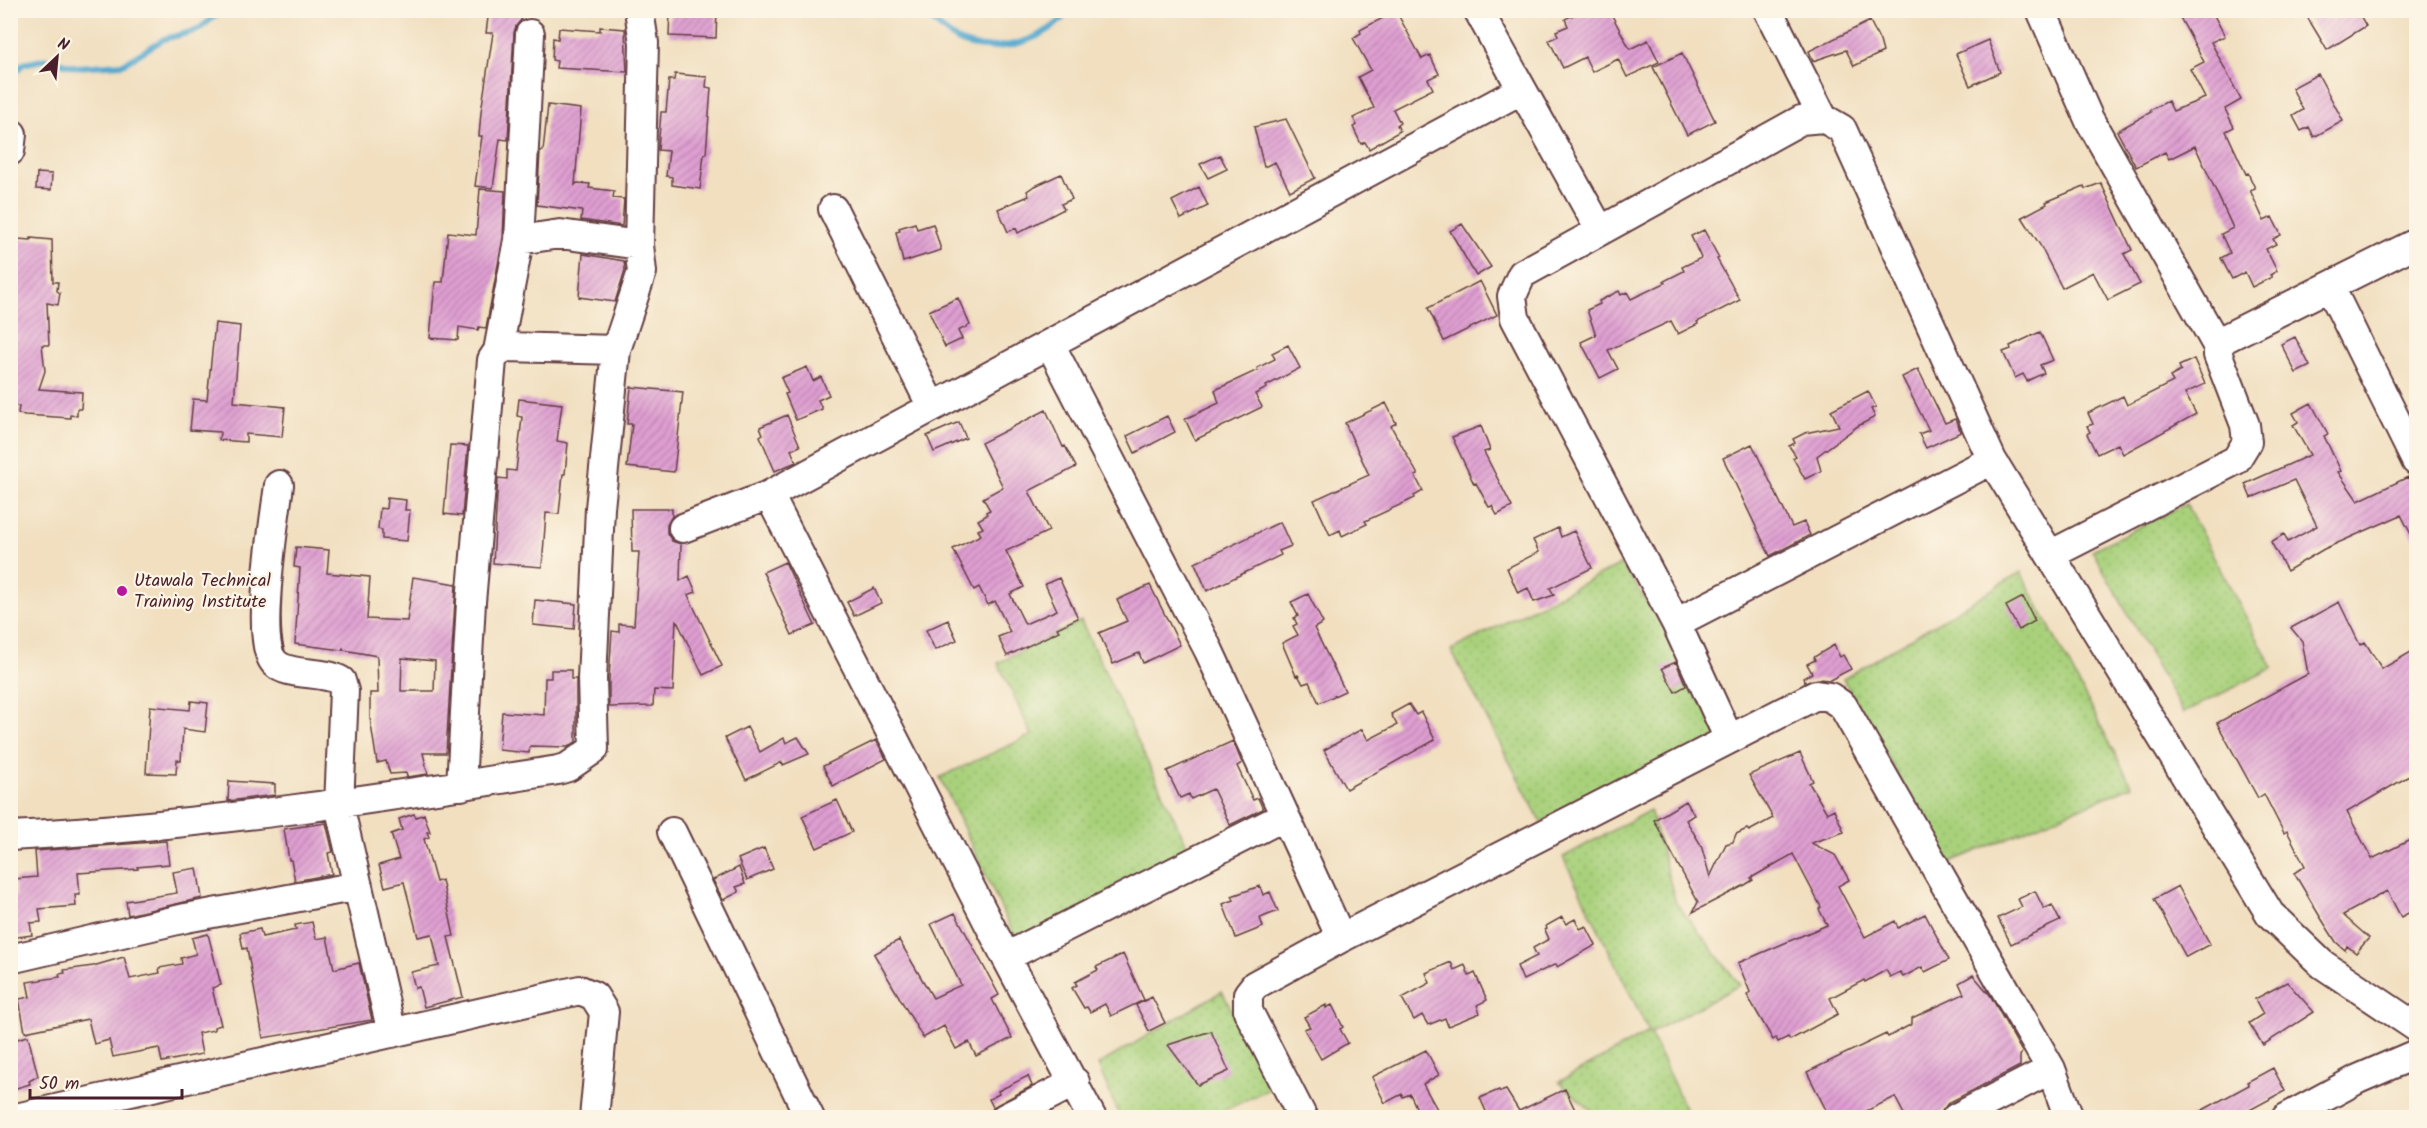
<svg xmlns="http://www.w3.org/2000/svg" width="2427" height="1128" font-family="Kalam,sans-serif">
<defs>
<pattern id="grass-dots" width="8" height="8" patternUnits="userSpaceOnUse" patternTransform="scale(1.5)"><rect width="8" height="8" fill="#a9d17b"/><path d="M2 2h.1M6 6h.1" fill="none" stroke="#93b36a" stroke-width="1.8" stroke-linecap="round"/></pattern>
<pattern id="building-hatch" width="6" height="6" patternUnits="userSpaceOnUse" patternTransform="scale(1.5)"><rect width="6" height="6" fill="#df9fd2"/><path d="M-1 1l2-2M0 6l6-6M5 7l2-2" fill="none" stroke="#b781ab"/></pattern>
</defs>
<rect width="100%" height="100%" fill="#fcf5e5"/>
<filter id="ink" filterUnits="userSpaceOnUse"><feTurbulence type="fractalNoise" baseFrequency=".0167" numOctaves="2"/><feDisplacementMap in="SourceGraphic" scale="12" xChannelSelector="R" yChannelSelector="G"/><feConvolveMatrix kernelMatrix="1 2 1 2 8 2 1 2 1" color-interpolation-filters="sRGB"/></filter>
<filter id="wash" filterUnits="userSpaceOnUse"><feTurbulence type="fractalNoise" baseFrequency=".008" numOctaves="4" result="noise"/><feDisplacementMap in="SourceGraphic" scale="24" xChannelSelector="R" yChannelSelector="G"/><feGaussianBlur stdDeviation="1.35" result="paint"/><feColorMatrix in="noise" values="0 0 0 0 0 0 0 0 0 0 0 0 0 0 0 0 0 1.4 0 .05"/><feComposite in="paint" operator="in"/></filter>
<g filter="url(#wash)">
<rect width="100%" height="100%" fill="#f1dfc0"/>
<path fill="url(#grass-dots)" stroke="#7a7853" stroke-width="1.5" d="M2186 504 2273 668 2183 713 2092 550Z
M1621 564 1678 646 1718 737 1541 822 1451 650Z
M2021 572 2132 786 1948 863 1843 679Z
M1081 621 1193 858 1016 940 940 777 1032 735 998 663Z
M1650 810 1676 903 1740 985 1650 1033 1689 1117H1598L1559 1082 1649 1032 1563 857Z
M1222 991 1271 1088 1211 1117H1120L1098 1065Z"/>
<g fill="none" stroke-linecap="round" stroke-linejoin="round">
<path stroke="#52a9cf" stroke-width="6" d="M921 10C933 21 946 35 961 42 994 56 1050 40 1069 10
M10 78 23 64 47 59 76 67 123 64 164 39 198 30 222 10"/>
</g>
<g id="blocks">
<path fill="url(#building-hatch)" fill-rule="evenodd" d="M489 10H523L521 20 516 26 514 33 508 140 500 139 493 188 475 186 482 136H479L481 112 493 33H486Z
M670 10H717L716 38 669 36Z
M1583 10H1609L1630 49 1648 40 1659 62 1627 77 1618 59 1592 72 1585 57 1563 68 1549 40 1558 36 1556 31 1568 26 1565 19Z
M2176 10H2211L2225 36 2211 42 2241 100 2225 109 2234 127 2226 131 2246 174 2248 173 2255 188 2250 190 2264 221 2272 217 2281 235 2273 239 2276 244 2266 249 2277 271 2270 275 2272 277 2252 287 2245 272 2232 279 2221 258 2230 253 2221 234 2233 228 2195 146 2169 159 2165 152 2136 167 2117 131 2151 112 2150 110 2168 101 2173 111 2205 98 2190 69 2204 62Z
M2303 10H2357L2366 26 2327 50Z
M1396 11 1422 59 1430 55 1439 74 1428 79 1433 89 1393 109 1400 123 1397 125 1400 131 1369 149 1365 142 1361 144 1353 127 1357 125 1353 118 1374 108 1358 77 1371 70 1353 38 1361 33 1360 30Z
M1870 21 1880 41 1883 52 1854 66 1846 50 1813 61 1809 51Z
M600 27 625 29 627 72 556 68 557 61 552 60 553 38 558 39 559 28 600 31Z
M1988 40 2000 72 1970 86 1956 54Z
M1682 53 1715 121 1687 135 1653 67Z
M675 74 707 77 706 87 711 88 706 154H704L700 189 672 185V177L666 176 669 151 658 150 661 112H666L669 80H674Z
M2318 74 2343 121 2314 137 2309 127 2301 131 2293 116 2303 110 2292 88Z
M548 105 581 109 575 185 577 183 590 184 589 188 614 191 613 198 624 199 622 226 581 220 582 211 537 205 540 151H543Z
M1286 119 1315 178 1290 191 1275 162 1264 167 1254 127Z
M1220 155 1227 169 1208 178 1200 164Z
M37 173 52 174 51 190 36 189Z
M1061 174 1072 199 1061 204 1064 209 1018 233 1016 228 1008 232 998 209 1029 196 1027 191 1033 187Z
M2101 183 2132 250 2124 254 2140 284 2108 300 2093 272 2062 288 2040 245 2022 217 2047 204 2046 202 2084 186 2085 189Z
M1199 187 1208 206 1181 219 1172 201Z
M480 189 505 191 503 238 486 328 479 327 478 330 459 327 458 340 430 338 435 282H443L448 232 476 235Z
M915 223 917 229 933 224 941 250 903 262 896 232 900 231 899 228Z
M1462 224 1491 267 1476 276 1450 231Z
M1704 230 1719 258 1717 259 1740 300 1697 322 1698 324 1678 334 1671 321 1608 350 1618 369 1600 378 1581 342 1596 335 1587 310 1600 304 1599 301 1619 291 1621 295 1627 292 1631 299 1665 283 1664 281 1684 271 1682 267 1701 258 1691 236Z
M31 238 52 240 53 282H58L57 291 60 293 58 305 47 303 49 345H42L45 371 39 389 82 392 81 409H77V416L70 415V418L25 415 18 414 19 406 11 405V264H13L17 239 31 240Z
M583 254 624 261 625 270 615 302 579 297Z
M1480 281 1497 315 1444 341 1428 308Z
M958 298 970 325 958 331 962 339 945 347 929 311Z
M215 323 240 326 234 402 285 407 282 437 246 434V442L219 440 220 432 190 430 193 399 207 400Z
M2040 332 2053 360 2040 365 2044 373 2027 381 2023 374 2015 378 2003 352 2011 349 2010 346Z
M2295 337 2310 366 2296 373 2281 344Z
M1288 345 1300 368 1266 386 1267 388 1255 394 1262 407 1195 440 1185 419 1219 403 1215 390 1258 370 1257 368 1275 359 1272 353Z
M2194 359 2205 384 2185 393 2196 414 2123 454 2118 444 2097 454 2087 434 2090 432 2087 426 2093 424 2088 413 2123 396 2127 405 2173 382 2170 377 2181 371 2179 366Z
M807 367 813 381 821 377 829 395 818 400 822 409 796 420 785 394 788 393 781 378Z
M1918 369 1945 423 1955 419 1961 432 1926 448 1919 434 1929 430 1902 377Z
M631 387 683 392 674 472 627 467 632 424H627Z
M1868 391 1876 407 1871 409 1875 417 1858 426 1817 456 1821 471 1805 479 1793 458 1796 456 1789 446 1795 443 1793 439 1805 433 1839 426 1831 410Z
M519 399 562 404 557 441 568 443 565 474H563L559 514 546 513 542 567 493 563 498 478 507 479V470L516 471 522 417 517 416Z
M1386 403 1396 423 1391 426 1418 475 1415 476 1423 491 1414 496 1415 498 1365 521 1367 524 1342 536 1340 530 1330 535 1314 500 1369 475 1345 423Z
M2311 403 2328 434 2324 436 2341 471 2338 472 2358 501 2408 477 2416 493V544L2401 515 2324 549 2287 571 2271 542 2284 534 2288 542 2317 526 2294 480 2251 498 2245 484 2310 455 2293 425 2298 422 2293 413Z
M1046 410 1063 447 1065 446 1076 467 1029 491 1049 531 1006 551 1024 587 1010 594 1025 624 1057 610 1045 584 1059 578 1078 618 1057 628 1059 631 1007 656 998 637 1010 632 995 601 988 605 979 587 974 590 953 549 981 535 978 530 983 528 978 520 987 515 986 512 990 510 983 498 1003 487 981 443Z
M787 415 800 446 791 450 796 462 775 471 760 436 763 434 760 427Z
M1167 416 1175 432 1135 453 1127 436Z
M959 422 966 438 934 452 927 436Z
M1481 426 1490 450 1484 452 1512 507 1497 515 1492 506 1489 507 1476 483 1474 484 1452 437Z
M1752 444 1792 527 1804 522 1810 535 1770 556 1723 458Z
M450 445 468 446 462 516 444 514Z
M387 498 406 500 405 510H410L407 541 382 539V530L378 529 380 508 386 509Z
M631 509H672V516L667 525V533L672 541 681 544 680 581 689 576 696 592 688 595 722 666 703 675 676 619 673 691 654 690 653 706 609 707V679L612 631 619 632V624L634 625 639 552H632Z
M1280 522 1291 546 1279 551 1281 555 1207 591 1195 563Z
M1558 528 1561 537 1574 531 1592 568 1550 588 1554 595 1534 602 1528 588 1518 593 1507 568 1539 552 1533 540Z
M296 547 329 550 327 573 370 577 367 619 407 621 413 577 456 584 446 753H423L428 774 407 777 406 773 390 774 386 761 377 763 370 718V693H378L377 656 344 650 343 648 342 650 295 644 300 568 294 567ZM402 658 435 661 434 691H401Z
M785 562 815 625 792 635 763 572Z
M1150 585 1180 645 1143 663 1139 653 1113 664 1099 633 1127 621 1117 600Z
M874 588 881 603 854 616 847 602Z
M1308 594 1323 623 1314 628 1345 691 1319 703 1309 682 1303 684 1298 675 1296 676 1282 643 1298 635 1293 626 1297 624 1294 618 1298 616 1291 602Z
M2023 597 2035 621 2019 630 2006 606Z
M535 600 576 604 574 629 533 625Z
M2339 602 2360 645 2365 642 2382 669 2416 649V772L2347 812 2372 859 2416 837V909L2401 917 2387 891 2343 915 2369 938 2356 953 2347 946 2345 950 2336 942 2319 915 2294 873 2305 866 2287 831 2284 833 2264 794 2258 798 2217 723 2308 674 2302 641 2291 628Z
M948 620 957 640 935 650 926 630Z
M1834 645 1840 657 1843 655 1851 669 1830 680 1818 679 1805 682 1803 678 1812 673 1807 664 1815 660 1814 657Z
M1676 662 1686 686 1675 692 1662 668Z
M551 670H571V679H576V742L568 747 530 746 529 753 499 750 502 712 544 715 545 678H551Z
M191 701 208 703 205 732 183 729 181 761 177 760 176 774 146 773 150 706 190 710Z
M1409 704 1416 715 1421 712 1435 740 1346 789 1324 750 1362 729 1368 740 1397 725 1391 714Z
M747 727 760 752 784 738 786 743 798 737 809 754 783 765 782 762 746 780 725 738Z
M876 740 886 759 833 786 823 766Z
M1233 741 1242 763 1237 766 1253 800 1258 798 1263 809 1230 825 1213 789 1191 799 1189 794 1180 798 1167 771Z
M1800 753 1813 781 1809 783 1827 813 1834 809 1844 832 1811 843 1835 855 1849 880 1838 886 1865 937 1895 921 1898 928 1925 914 1949 960 1925 972 1922 967 1903 977 1900 972 1890 977 1886 970 1865 982 1864 980 1830 998 1838 1014 1790 1040 1788 1037 1778 1042 1776 1038 1773 1040 1747 995 1750 992 1738 963 1827 925 1819 909 1821 907 1793 854 1751 878 1753 880 1745 885 1693 912 1698 902 1654 820 1686 801 1694 815 1686 820 1701 845 1710 877 1726 844 1733 842 1736 834 1747 829 1749 831 1773 818 1749 775Z
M229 781 275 784V795L228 801Z
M837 800 852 832 817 848 802 816Z
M414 814 416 817 424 814 430 832H427L429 837 424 839 436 882 442 880 454 936 448 937 463 997 424 1007 419 987 415 988 411 972 439 966 432 934 418 937 404 882 385 887 379 865 399 859 391 834 402 830 399 819Z
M326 823 333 852 328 853 332 874 295 881 291 860H289L284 829Z
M166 841 169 864 137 867 138 869 78 873 80 895H75L76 906 39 909 41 922 30 923 32 935 10 938V901H12V897L16 896 14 879 37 877 35 851Z
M764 848 773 869 747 880 738 859Z
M739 867 745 884 736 887 739 892 723 900 713 880Z
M197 868 202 898 128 915 126 901 177 893 173 872Z
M1260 886 1263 895 1270 892 1278 911 1260 918 1263 927 1236 938 1223 904 1234 900 1232 896Z
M2178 886 2210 944 2186 957 2154 899Z
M2035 891 2044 909 2052 905 2060 921 2011 944 1998 918 2022 907 2018 899Z
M955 913 999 995 992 999 1012 1038 976 1056 969 1042 956 1049 944 1026 923 1038 874 954 899 940 933 998 961 985 931 924Z
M1562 917 1566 924 1575 919 1580 929 1586 926 1596 945 1557 967 1556 964 1523 980 1517 966 1537 956 1533 948 1549 939 1545 930 1547 929 1546 926Z
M312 922 316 939 327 937 334 969 359 963 372 1020 263 1038 247 948 243 949 240 933 260 929 262 937 296 930 295 925Z
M208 934 221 985 212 988 221 1025 214 1027V1030L198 1033 202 1054 162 1062 159 1048 113 1057 109 1040 94 1044 88 1019 25 1032 19 999 30 997 27 982 60 977 59 974 65 973 64 970 93 966 124 957 130 979 160 973 159 968 182 964 181 958 196 954 192 938Z
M1123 954 1144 1000 1111 1016 1105 1004 1090 1012 1087 1007 1084 1008 1072 988 1077 985 1075 982 1098 970 1096 967Z
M1451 962 1454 970 1465 965 1469 976 1475 973 1487 1000 1477 1005 1480 1013 1448 1026 1445 1018 1428 1025 1422 1015 1414 1020 1402 998 1430 983 1426 973Z
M1973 975 1990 995 2022 1052 2020 1056V1066L1948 1103 1941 1113 1931 1118H1906L1895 1097 1866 1111 1869 1118H1830L1807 1072 1886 1034 1888 1037 1912 1024V1018L1964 994 1959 983Z
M2287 982 2314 1012 2263 1045 2249 1023 2263 1014 2255 999Z
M1152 997 1165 1023 1149 1031 1136 1005Z
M1326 1005V1008L1332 1005 1343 1027 1340 1029 1348 1043 1321 1059 1304 1029 1310 1027 1304 1017Z
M1211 1031 1229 1071 1198 1085 1168 1045Z
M28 1036 38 1076 29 1081 30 1084 13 1089 10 1078V1041Z
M1426 1050 1439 1075 1423 1084 1442 1118H1421L1410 1094 1403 1097 1402 1094 1385 1103 1372 1077Z
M2273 1068 2285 1091 2235 1118H2188L2249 1085 2247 1082Z
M1028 1076 1032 1086 993 1107 989 1099 999 1094 998 1091Z
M1565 1089 1579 1118H1489L1480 1098 1499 1090 1500 1092 1506 1090 1519 1111Z"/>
</g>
</g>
<g filter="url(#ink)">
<use href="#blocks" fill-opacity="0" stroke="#633c41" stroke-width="1.5"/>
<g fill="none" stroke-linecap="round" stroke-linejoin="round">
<g stroke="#633c41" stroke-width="32">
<path id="minor" d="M1478 10 1600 230
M1768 10 1823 118
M2041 10 2089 119 2218 347
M10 151 12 134
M833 209 932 407
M519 240 560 234 639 245
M2330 287 2416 461
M1050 344 1209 651 1285 816
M498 351 519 240 530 34
M279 485C275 517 254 643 275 663 289 677 323 670 341 681L344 691 339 805 392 1033
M769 495 1006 957
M683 528 769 495 1521 90
M2050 555 2236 460 2247 442 2245 425 2218 355V347L2224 339 2416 243
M1676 623 1515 318 1512 296 1522 274 1801 120 1823 118 1842 129 1992 460
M1729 739 1676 623 1992 460 2270 914 2322 964 2416 1027
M461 786 471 602 492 360 498 351 507 347 616 350
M672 832 810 1118
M10 836C194 827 376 799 558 770L568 767 594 749 592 679 600 508 616 350 642 272 639 245 644 43 639 10
M10 959 186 918 358 886
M16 1118 580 990 594 996 604 1012 594 1118
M1005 1118 1075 1082
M1092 1118 1006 957 1285 816 1341 938
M1303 1118 1248 1011V994L1255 985 1341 938 1816 695 1830 697 1843 706 2051 1069
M1956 1118 2051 1069 2069 1118
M2286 1118 2358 1079 2416 1054"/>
</g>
<use href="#minor" stroke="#fff" stroke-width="28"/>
</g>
</g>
<circle fill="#b5179e" stroke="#fcf5e5" stroke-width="2" cx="122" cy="591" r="6"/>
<g text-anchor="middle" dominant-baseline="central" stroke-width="4.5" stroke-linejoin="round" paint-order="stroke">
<g font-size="18" fill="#4a1f2b" stroke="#fcf5e5" text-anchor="start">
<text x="134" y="581">Utawala Technical<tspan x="134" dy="21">Training Institute</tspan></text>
</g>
</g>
<rect width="2427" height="1128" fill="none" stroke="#fcf5e5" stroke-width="36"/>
<g transform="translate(57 57) rotate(26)" stroke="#fcf5e5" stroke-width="4.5" paint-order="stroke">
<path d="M0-4.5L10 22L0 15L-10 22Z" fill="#4a1f2b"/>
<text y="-9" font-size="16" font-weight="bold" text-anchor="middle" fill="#4a1f2b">N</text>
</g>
<path d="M30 1089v9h152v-9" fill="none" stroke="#4a1f2b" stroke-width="3"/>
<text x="39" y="1089" font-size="18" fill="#4a1f2b" stroke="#fcf5e5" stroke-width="4.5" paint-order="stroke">50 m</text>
</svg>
